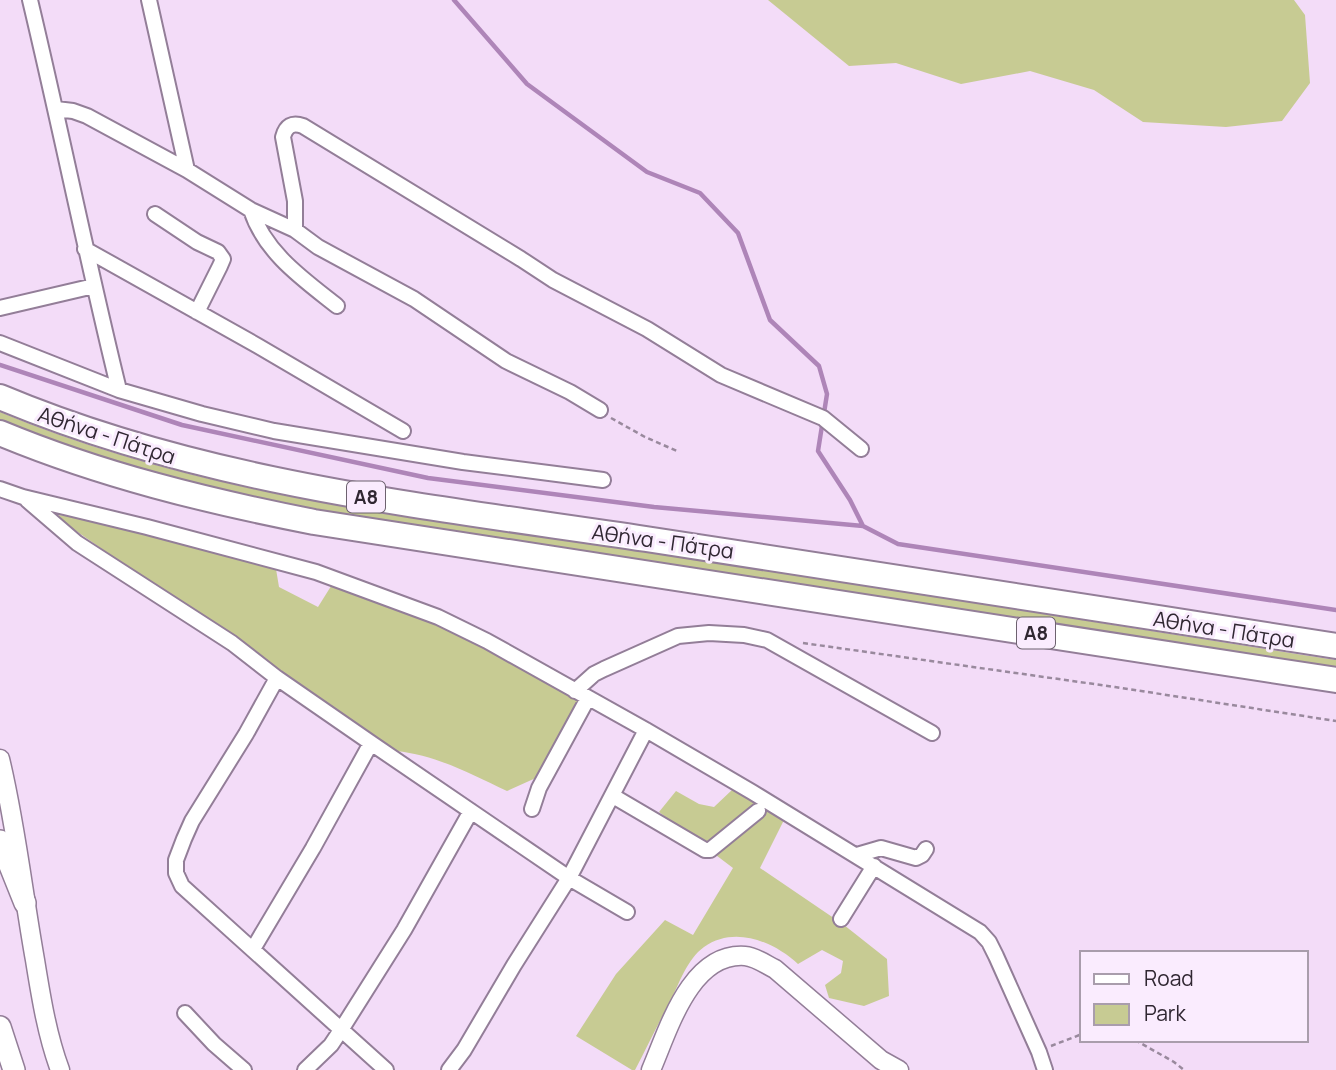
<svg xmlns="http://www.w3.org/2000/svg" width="1336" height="1070" font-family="Manrope,sans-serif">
<rect width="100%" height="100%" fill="#f3dcf8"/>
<path fill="#c7cb93" d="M768 0H1294L1305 15 1310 83 1282 121 1226 127 1143 122 1094 90 1030 71 961 84 896 63 849 66Z
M0 412C205 497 428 520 647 552 877 587 1106 624 1336 660V667L315 509 184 481 87 452 0 420Z
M59 515 92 518 276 569 279 587 318 607 333 583 426 617 514 661 579 701 538 777 507 791C471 774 436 755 396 751L268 665 59 519Z
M733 789 784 820 760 868 844 925 887 959 889 996 864 1006 829 998 825 985 841 973 843 961 822 950 798 964C774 942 735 925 704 947 687 959 679 984 670 1002 658 1024 647 1047 635 1070H632L576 1036 616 974 665 920 693 935 733 868 659 812 676 791 699 804 714 807Z"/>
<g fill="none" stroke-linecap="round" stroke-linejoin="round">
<path stroke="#ae85b8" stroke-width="4.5" d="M454 0 527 84 647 172 700 193 738 233 770 320 819 366 827 394 818 451 850 500 863 526
M0 365 182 425 428 478 654 507 863 526 898 544 1336 610"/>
<g stroke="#937e98" stroke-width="18">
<path id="minor" d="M30 0C61 130 87 260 119 390
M149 0 187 170
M56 109 73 111 87 116 187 170 251 210 295 230 318 247 414 299 506 361 570 392 600 410
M251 210C265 253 303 279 337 306
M155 214 197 242 218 252 223 259 220 266 197 312
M295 230V201L283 137C286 126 292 122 303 126L521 259 553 280 647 329 721 375 823 418 861 449
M85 249 258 346 403 431
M0 308 94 286
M0 343 119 390 202 414 274 431 463 462 603 480
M0 489 23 497 147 527 316 572 438 617 487 641 646 730 752 792 980 932 989 942 996 956 1039 1052 1045 1070
M27 500 77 543 232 643 277 678 371 743 569 878 627 912
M277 678 246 734 192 821 184 839 176 860V873L182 886 386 1070
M575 691 594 674 604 669 678 636 709 633 744 635 767 640 932 733
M613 796 705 850H710L758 811
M532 809 539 788 588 698
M857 855 881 848 916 858 922 855 926 849
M841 919 874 866
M253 949 313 848 371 743
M185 1013 214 1044 244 1070
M305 1070 331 1045 341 1030 404 930 471 811
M449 1070 464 1050 514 965 569 878 646 730"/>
</g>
<g stroke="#937e98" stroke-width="21">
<path id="tertiary" d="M0 759C16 825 23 893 35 960 41 997 47 1035 60 1070
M651 1070C668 1031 690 952 745 956 756 957 765 964 775 969L881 1060 899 1070"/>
</g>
<g stroke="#937e98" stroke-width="24">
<path id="primary" d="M0 841 25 903
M0 1027 14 1070"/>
</g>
<g stroke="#937e98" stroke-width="28">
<path id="motorway" d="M0 397C207 484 426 506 646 539 876 573 1106 610 1336 646
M0 433C101 475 207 501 314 522L1336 680"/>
</g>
<path stroke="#99899d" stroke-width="2.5" stroke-dasharray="5 3.5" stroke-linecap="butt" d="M611 418 645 437 677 451
M803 643 1115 687 1336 721
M1135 1040 1174 1062 1184 1070
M1051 1046 1082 1034"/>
<use href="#minor" stroke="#fff" stroke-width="14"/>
<use href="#tertiary" stroke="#fff" stroke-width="18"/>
<use href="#primary" stroke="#fff" stroke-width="21"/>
<use href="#motorway" stroke="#fff" stroke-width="24"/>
</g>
<g text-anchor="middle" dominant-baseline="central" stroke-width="6" stroke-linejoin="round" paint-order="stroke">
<g fill="#faecfe" stroke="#6d626f" stroke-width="2">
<rect x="347" y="481.5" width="38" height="31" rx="5"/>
<rect x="1017" y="617.5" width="38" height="31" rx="5"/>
</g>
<g font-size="19" font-weight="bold" fill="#302732">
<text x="366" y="497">Α8</text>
<text x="1036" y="633">Α8</text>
</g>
<g font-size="21" fill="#302732" stroke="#faecfe">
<text transform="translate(107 435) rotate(18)">Αθήνα - Πάτρα</text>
<text transform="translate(663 541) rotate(8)">Αθήνα - Πάτρα</text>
<text transform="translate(1224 629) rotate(9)">Αθήνα - Πάτρα</text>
</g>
</g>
<rect x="1080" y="951" width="228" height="91" fill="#faecfe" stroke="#a99dac" stroke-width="2"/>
<rect x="1094" y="974" width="35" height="10" fill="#ffffff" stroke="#a99dac" stroke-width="2"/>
<text x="1144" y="986" font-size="21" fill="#302732">Road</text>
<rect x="1094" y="1004" width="35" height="21" fill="#c7cb93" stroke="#a99dac" stroke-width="2"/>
<text x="1144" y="1021" font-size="21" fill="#302732">Park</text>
</svg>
